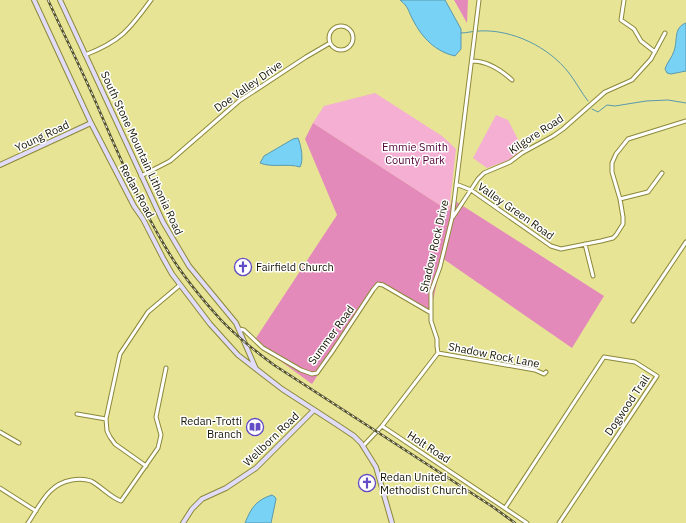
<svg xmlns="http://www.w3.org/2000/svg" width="686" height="523" font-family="'IBM Plex Sans',sans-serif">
<rect width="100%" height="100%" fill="#e7e495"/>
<path fill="#f4afd3" d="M375 93 442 136 456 149 449 211 313 123 324 106Z
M496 115 508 120 523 149 509 160 487 168 473 158Z"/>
<path fill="#e48abb" d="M454 0H468L467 23Z
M313 123 449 211 452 199 604 296 572 348 442 258 430 315 378 282 312 384 275 357 256 338 337 215 305 139Z"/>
<path fill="#78d2f6" stroke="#5a99ac" d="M400 0H445L461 29V49L455 56C436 52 422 38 413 20 408 11 409 7 400 0Z
M686 23V71L671 74 667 73 665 69C667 62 672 58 674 51 678 40 673 28 686 23Z
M298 138C301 145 304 160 300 167 288 163 272 168 260 163L264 156 293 139Z
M272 495 275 497 276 499 271 523H245C251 508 256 500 272 495Z"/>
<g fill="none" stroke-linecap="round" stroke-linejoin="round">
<path stroke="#5a99ac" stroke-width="1" d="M461 33C467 33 473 31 479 31 512 29 549 47 569 73 576 82 581 92 588 101
M592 109 598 112 607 105 615 106 646 101 668 100 686 103"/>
<g stroke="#8c883a" stroke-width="5">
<path id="street" d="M624 0 621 20 634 29 641 41 655 52
M329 38a12 12 0 1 1 24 0a12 12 0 1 1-24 0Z
M85 55C121 41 129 30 151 0
M472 61C487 61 501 70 512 80
M141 176 170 161 239 101 306 57 330 43
M456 184 471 190 551 246 561 249 601 241 613 238 616 235 623 224V217L620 199 612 172V163L616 154 628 139 686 121
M620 199 648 192 662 173
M453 217 478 179 484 173 510 162 522 153 553 136 563 129 605 92 632 80 651 59 665 33
M585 244 593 276
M633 321 686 242
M239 329 244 330 263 348 301 370 312 374 317 373 332 352 373 290 378 284 383 285 431 313
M438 353 535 370 544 374 546 372
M77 414 106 419
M382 426 527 523
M0 432 19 443
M363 446 382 426 438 353 437 346V339L431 321V292L440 267 452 218 479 0
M146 466 115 444 110 437 107 431 106 419 120 354 148 312 180 285
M0 488 36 511
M505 508 604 357 635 362 657 376 559 523
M28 523C41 504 48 484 72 480 78 479 85 479 91 481 102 487 110 497 121 501L158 448 161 435 156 417 166 368"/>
</g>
<g stroke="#8c883a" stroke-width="6">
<path id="secondary" d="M34 0 91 123 134 206 143 219 163 258 172 274 210 324 238 355 282 389 339 426 354 436 361 443 376 467 392 523
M60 0 163 222 189 266 236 323 256 369
M0 165 91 123
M183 523 192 509 202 499 226 488 256 468 314 410"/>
</g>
<use href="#street" stroke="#fff" stroke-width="3"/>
<use href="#secondary" stroke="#e0dcfa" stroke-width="4"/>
<g stroke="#53512c" stroke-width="2.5">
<path id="rail" d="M48 0C65 37 84 74 100 112 120 158 140 205 166 248 181 274 201 298 221 320 237 337 255 351 274 365L493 507 515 523"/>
</g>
<use href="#rail" stroke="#fff" stroke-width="1" stroke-dasharray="3" stroke-linecap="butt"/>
</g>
<defs>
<g id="church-ring" transform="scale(0.9)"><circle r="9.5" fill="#fff" stroke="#634cc5" stroke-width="1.5"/><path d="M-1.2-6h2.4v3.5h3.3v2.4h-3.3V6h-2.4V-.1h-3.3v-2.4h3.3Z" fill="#634cc5"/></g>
<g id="library-ring" transform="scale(0.9)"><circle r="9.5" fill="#fff" stroke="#634cc5" stroke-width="1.5"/><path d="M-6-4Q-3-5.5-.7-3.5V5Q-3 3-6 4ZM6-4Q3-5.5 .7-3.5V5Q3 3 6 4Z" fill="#634cc5"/></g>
</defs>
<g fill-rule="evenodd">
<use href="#church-ring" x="243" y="267"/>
<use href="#library-ring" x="255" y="427"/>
<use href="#church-ring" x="367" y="483"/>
</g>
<g text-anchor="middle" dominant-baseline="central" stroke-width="3" stroke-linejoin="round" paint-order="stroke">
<g font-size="11" fill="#151400" stroke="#fff">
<text transform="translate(248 86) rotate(-35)">Doe Valley Drive</text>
<text transform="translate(536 134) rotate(-33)">Kilgore Road</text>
<text transform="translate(42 136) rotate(-25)">Young Road</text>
<text transform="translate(142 153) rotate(65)">South Stone Mountain Lithonia Road</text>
<text transform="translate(137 191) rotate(61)">Redan Road</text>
<text transform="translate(516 211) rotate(35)">Valley Green Road</text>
<text transform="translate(434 246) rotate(-77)">Shadow Rock Drive</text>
<text transform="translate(331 335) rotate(-54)">Summer Road</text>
<text transform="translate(494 355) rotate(11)">Shadow Rock Lane</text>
<text transform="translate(627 405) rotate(-56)">Dogwood Trail</text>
<text transform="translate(271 439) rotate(-44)">Wellborn Road</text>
<text transform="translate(429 447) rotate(33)">Holt Road</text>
</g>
<g font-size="11" fill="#520037" stroke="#fff">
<text x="415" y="147">Emmie Smith<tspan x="415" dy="13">County Park</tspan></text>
</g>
<g font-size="11" fill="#151400" stroke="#fff" text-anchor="start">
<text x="256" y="267">Fairfield Church</text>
<text x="242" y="421" text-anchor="end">Redan-Trotti<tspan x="242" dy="13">Branch</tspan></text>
<text x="380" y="477">Redan United<tspan x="380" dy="13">Methodist Church</tspan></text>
</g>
</g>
</svg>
